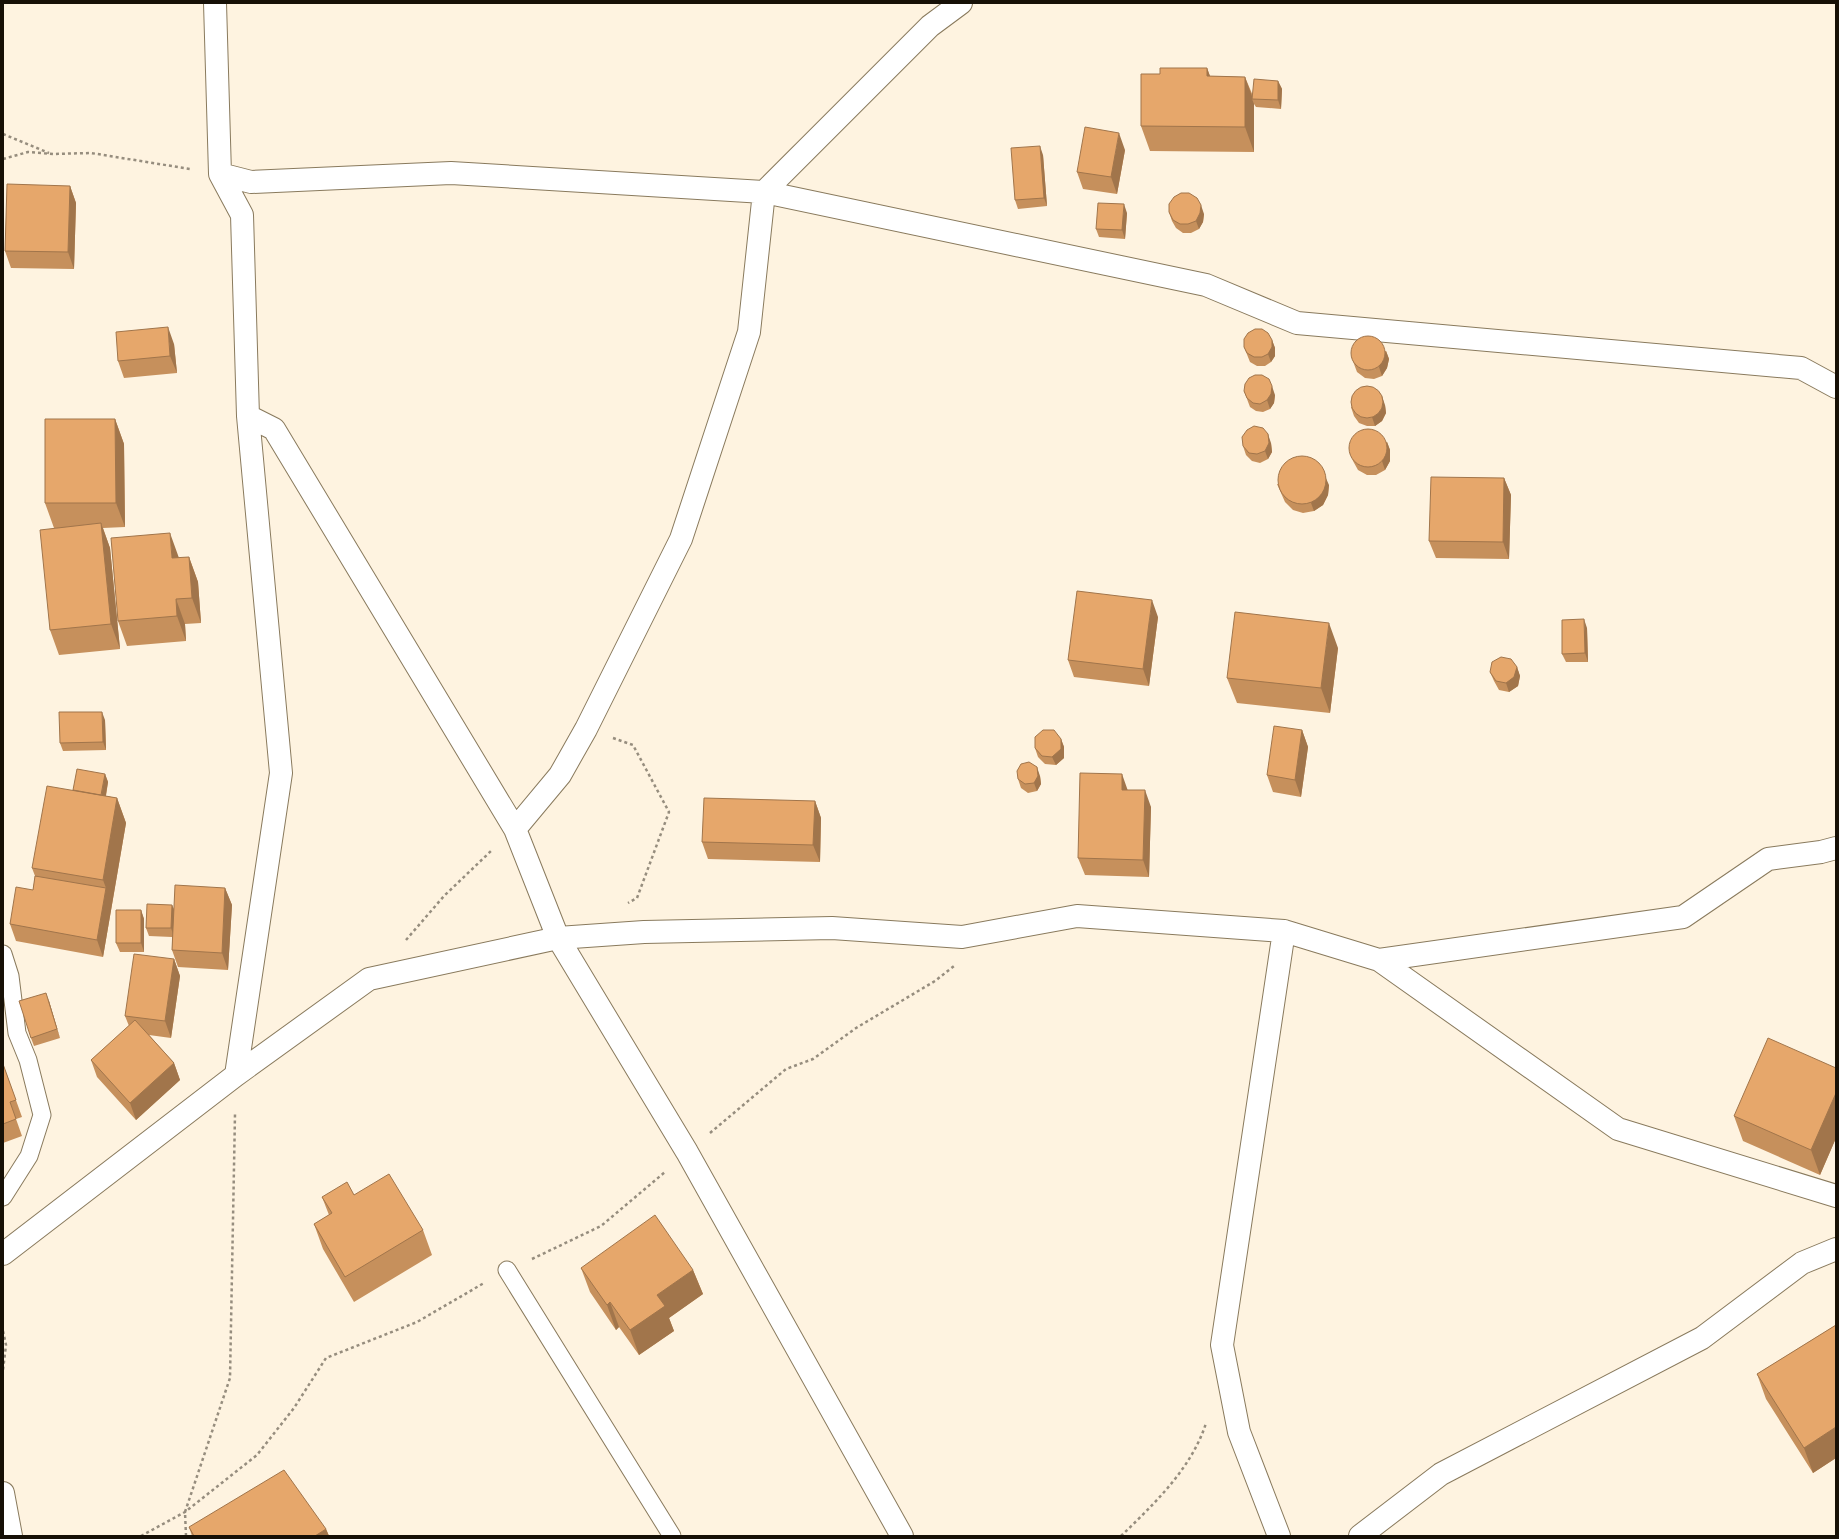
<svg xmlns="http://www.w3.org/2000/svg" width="1839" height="1539" font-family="Poppins,sans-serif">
<rect width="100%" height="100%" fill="#fef3e0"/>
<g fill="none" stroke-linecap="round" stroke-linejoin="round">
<g stroke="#897a5d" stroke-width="19">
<path id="lane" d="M3 954 10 976 17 1033 28 1060 42 1115 29 1156 3 1197
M507 1270 672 1536"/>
</g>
<g stroke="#897a5d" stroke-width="24">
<path id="street" d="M220 174 251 182 451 173 764 192 1206 285 1297 323 1801 368 1836 387
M248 416 274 429 515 829 558 938 687 1152 902 1536
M515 829 560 775 586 729 681 539 749 332 764 192 930 26 961 3
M1379 960 1683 917 1768 859 1821 852 1836 848
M236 1075 369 979 558 938 644 932 832 928 962 937 1077 916 1284 931 1379 960 1618 1129 1836 1196
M3 1254 236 1075 281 773 248 416 242 215 220 174 215 3
M3 1493 11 1536
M1279 1536 1239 1432 1222 1345 1284 931
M1360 1536 1441 1474 1702 1338 1802 1263 1836 1249"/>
</g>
<path stroke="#968d7e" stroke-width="2.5" stroke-dasharray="3 3" stroke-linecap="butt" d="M3 134 49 153
M3 159 28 152 53 154 91 153 190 169
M613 738 633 745 669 812 637 898 628 903
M406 940 444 896 491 851
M710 1133 786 1069 813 1059 856 1028 935 981 954 966
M532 1259 601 1226 665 1172
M3 1331 6 1345 3 1370
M141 1536 185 1512 257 1455 294 1408 326 1358 417 1322 484 1283
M186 1536 185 1512 230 1378 235 1114
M1121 1536C1154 1504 1192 1468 1206 1423"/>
<use href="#lane" stroke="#fff" stroke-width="17"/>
<use href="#street" stroke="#fff" stroke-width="22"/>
</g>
<path fill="#c6905c" d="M1207 68 1210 76 1245 77 1253 96 1278 81 1282 89 1281 109 1256 107 1254 104V152L1150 151 1141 126 1160 74Z
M1125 150 1117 194 1083 189 1077 172Z
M1043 155 1047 206 1018 209 1015 200Z
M70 186 76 203 74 269 11 268 5 251Z
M1169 212 1204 214 1203 222 1199 229 1191 233H1183L1176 228 1172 221Z
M1127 213 1125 239 1099 237 1096 229Z
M1272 340 1275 348V356L1271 362 1265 366H1257L1250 362 1244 347Z
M174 344 177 373 124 378 118 361Z
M1386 351 1389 359 1387 368 1382 376 1374 379 1365 378 1357 372 1351 356Z
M1244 391 1275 395 1274 403 1270 409 1263 412 1256 411 1250 407Z
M1385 405 1386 413 1382 421 1375 426H1367L1359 423 1354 416 1351 407Z
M115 419 124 444 125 527 103 528 110 548 120 649 59 655 50 630 59 528H54L45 503Z
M1387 442 1390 450V461L1385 470 1376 475H1367L1358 470 1353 461 1350 453Z
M1271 443 1272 452 1268 459 1260 463 1252 461 1246 455 1243 446Z
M1504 478 1511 495 1509 559 1436 558 1429 541Z
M1277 484 1329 485 1328 495 1323 505 1314 511 1303 513 1293 510 1285 502Z
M189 557 198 582 201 623 185 624 186 641 127 646 118 621 179 558Z
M1158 617 1149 686 1074 677 1068 660Z
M1587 628 1588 662H1566L1562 654Z
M1338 648 1330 713 1237 703 1227 678Z
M1517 667 1520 676 1518 686 1509 692 1499 690 1494 681 1490 672Z
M105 720 106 750 63 751 60 743Z
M1302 730 1308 747 1301 797 1273 792 1267 775Z
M1061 739 1064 747V758L1056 765 1045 764 1038 757 1035 748Z
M105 774 108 782 106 796 117 798 126 823 103 957 16 941 10 924 33 890 35 876 32 868 73 790Z
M1040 776 1041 784 1037 791 1028 793 1021 788 1018 779Z
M1128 790 1151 807 1149 877 1085 875 1078 858Z
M815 801 821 818 820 862 708 859 702 842Z
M225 888 232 905 228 970 178 967 172 950V937L149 936 146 928 172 905 174 909Z
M141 910 144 919V952H120L116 943Z
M174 959 180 976 171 1038 149 1035 174 1063 180 1080 136 1120 97 1077 91 1060 129 1026 125 1016Z
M49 1001 60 1038 34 1046 31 1038Z
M3 1064 22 1117 16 1119 22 1136 3 1143Z
M1836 1068V1138L1820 1175 1743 1141 1734 1116Z
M354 1195 423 1230 432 1255 354 1302 323 1249 314 1224 329 1215 322 1197Z
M581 1268 693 1270 703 1294 669 1318 674 1331 639 1355 619 1327 616 1330 590 1292Z
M1836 1325V1458L1813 1473 1766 1399 1757 1374Z
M189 1527 326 1529 329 1536H192Z"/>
<path fill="#a1754b" d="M1207 68 1216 93 1207 76Z
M1245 77 1253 99H1252L1254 104V152L1245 127Z
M1278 81 1282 89 1281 109 1278 100Z
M1119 133 1125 150 1117 194 1111 177Z
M1040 146 1043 155 1047 206 1044 198Z
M70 186 76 203 74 269 68 252Z
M1124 204 1127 213 1125 239 1122 230Z
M1201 205 1204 214 1203 222 1199 229 1196 221Z
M168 327 174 344 177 373 170 356Z
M1272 340 1275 348V356L1271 362 1268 354Z
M1386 351 1389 359 1387 368 1382 376 1379 367Z
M1272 386 1275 395 1274 403 1270 409 1267 400Z
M1382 396 1385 405 1386 413 1382 421 1375 426 1372 417Z
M115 419 124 444 125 527 116 503Z
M1268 434 1271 443 1272 452 1268 459 1265 451Z
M1387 442 1390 450V461L1385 470 1382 461Z
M1325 476 1329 485 1328 495 1323 505 1314 511 1311 503Z
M1504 478 1511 495 1509 559 1503 542Z
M101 523 110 548 120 649 111 624Z
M170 533 179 558H172Z
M189 557 198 582 201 623 192 598Z
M176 599 185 624 186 641 177 616Z
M1152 600 1158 617 1149 686 1143 669Z
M1584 619 1587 628 1588 662 1585 653Z
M1329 623 1338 648 1330 713 1321 688Z
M1517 667 1520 676 1518 686 1509 692 1506 683Z
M102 712 105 720 106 750 103 742Z
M1302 730 1308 747 1301 797 1295 780Z
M1061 739 1064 747V758L1056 765 1052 757Z
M1037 767 1040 776 1041 784 1037 791 1034 783Z
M105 774 108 782 102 818 99 810Z
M1122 774 1128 791 1122 790Z
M1145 790 1151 807 1149 877 1143 860Z
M117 798 126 823 103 957 97 940 106 888 103 880Z
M815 801 821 818 820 862 813 845Z
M225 888 232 905 228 970 222 953Z
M172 905 175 913 174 937 171 928Z
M141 910 144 919V952L141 943Z
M174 959 180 976 171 1038 165 1021Z
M46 993 49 1001 60 1038 57 1029Z
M174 1063 180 1080 136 1120 130 1103Z
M1836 1093V1138L1820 1175 1811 1150Z
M693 1270 703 1294 669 1318 674 1331 639 1355 630 1330 657 1295Z
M610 1302 619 1327 616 1330 607 1305Z
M1836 1427V1458L1813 1473 1804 1448Z
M326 1529 329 1536H315Z"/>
<path fill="#e6a76b" stroke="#a1754b" d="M1160 68H1207V76L1245 77V127L1141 126V74H1160Z
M1254 79 1278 81V100L1252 99Z
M1085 127 1119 133 1111 177 1077 172Z
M1040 146 1044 198 1015 200 1011 148Z
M7 184 70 186 68 252 5 251Z
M1181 193H1189L1197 198 1201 205 1200 213 1196 221 1188 224H1180L1173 220 1169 212V204L1174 197Z
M1098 203 1124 204 1122 230 1096 229Z
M168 327 170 356 118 361 116 332Z
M1255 329H1262L1268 333 1272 340V347L1268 354 1262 357H1254L1247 353 1244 347V339L1248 333Z
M1351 353a17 17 0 1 1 34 0a17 17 0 1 1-34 0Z
M1255 375H1262L1269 379 1272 386 1271 394 1267 400 1260 404 1253 403 1247 398 1244 391 1245 384 1249 378Z
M1351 402a16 16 0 1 1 32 0a16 16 0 1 1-32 0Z
M45 419H115L116 503H45Z
M1254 426 1263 428 1268 434 1269 443 1265 451 1257 454 1249 453 1243 446 1242 437 1247 430Z
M1349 448a19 19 0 1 1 38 0a19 19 0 1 1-38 0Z
M1278 480a24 24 0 1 1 48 0a24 24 0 1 1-48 0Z
M1431 477 1504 478 1503 542 1429 541Z
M101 523 111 624 50 630 40 530Z
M170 533 172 558 189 557 192 598 176 599 177 616 118 621 111 538Z
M1077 591 1152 600 1143 669 1068 660Z
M1235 612 1329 623 1321 688 1227 678Z
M1584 619 1585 653 1562 654V620Z
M1501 657 1511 659 1517 667 1514 677 1506 683 1496 681 1490 672 1492 662Z
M59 712H102L103 742 60 743Z
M1274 726 1302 730 1295 780 1267 775Z
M1043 730H1054L1061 739V749L1052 757 1042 756 1035 748V737Z
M1029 762 1037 767 1038 776 1034 783 1025 784 1018 779 1017 771 1021 764Z
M77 769 105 774 101 795 73 790Z
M1080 773 1122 774V790H1145L1143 860 1078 858Z
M47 786 117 798 103 880 32 868Z
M704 798 815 801 813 845 702 842Z
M35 876 106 888 97 940 10 924 16 887 33 890Z
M175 885 225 888 222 953 172 950Z
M147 904 172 905 171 928H146Z
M116 910H141V943H116Z
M134 954 174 959 165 1021 125 1016Z
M46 993 57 1029 31 1038 19 1001Z
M135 1020 174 1063 130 1103 91 1060Z
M1768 1038 1836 1068V1093L1811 1150 1734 1116Z
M3 1064 16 1100 10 1102 16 1119 3 1124Z
M389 1174 423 1230 345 1277 314 1224 332 1213 322 1197 347 1182 354 1195Z
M655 1215 693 1270 657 1295 665 1306 630 1330 610 1302 607 1305 581 1268Z
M1836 1325V1427L1804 1448 1757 1374Z
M284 1470 326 1529 315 1536H194L189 1527Z"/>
<rect width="1839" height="1539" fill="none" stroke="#161006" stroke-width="8"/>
</svg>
